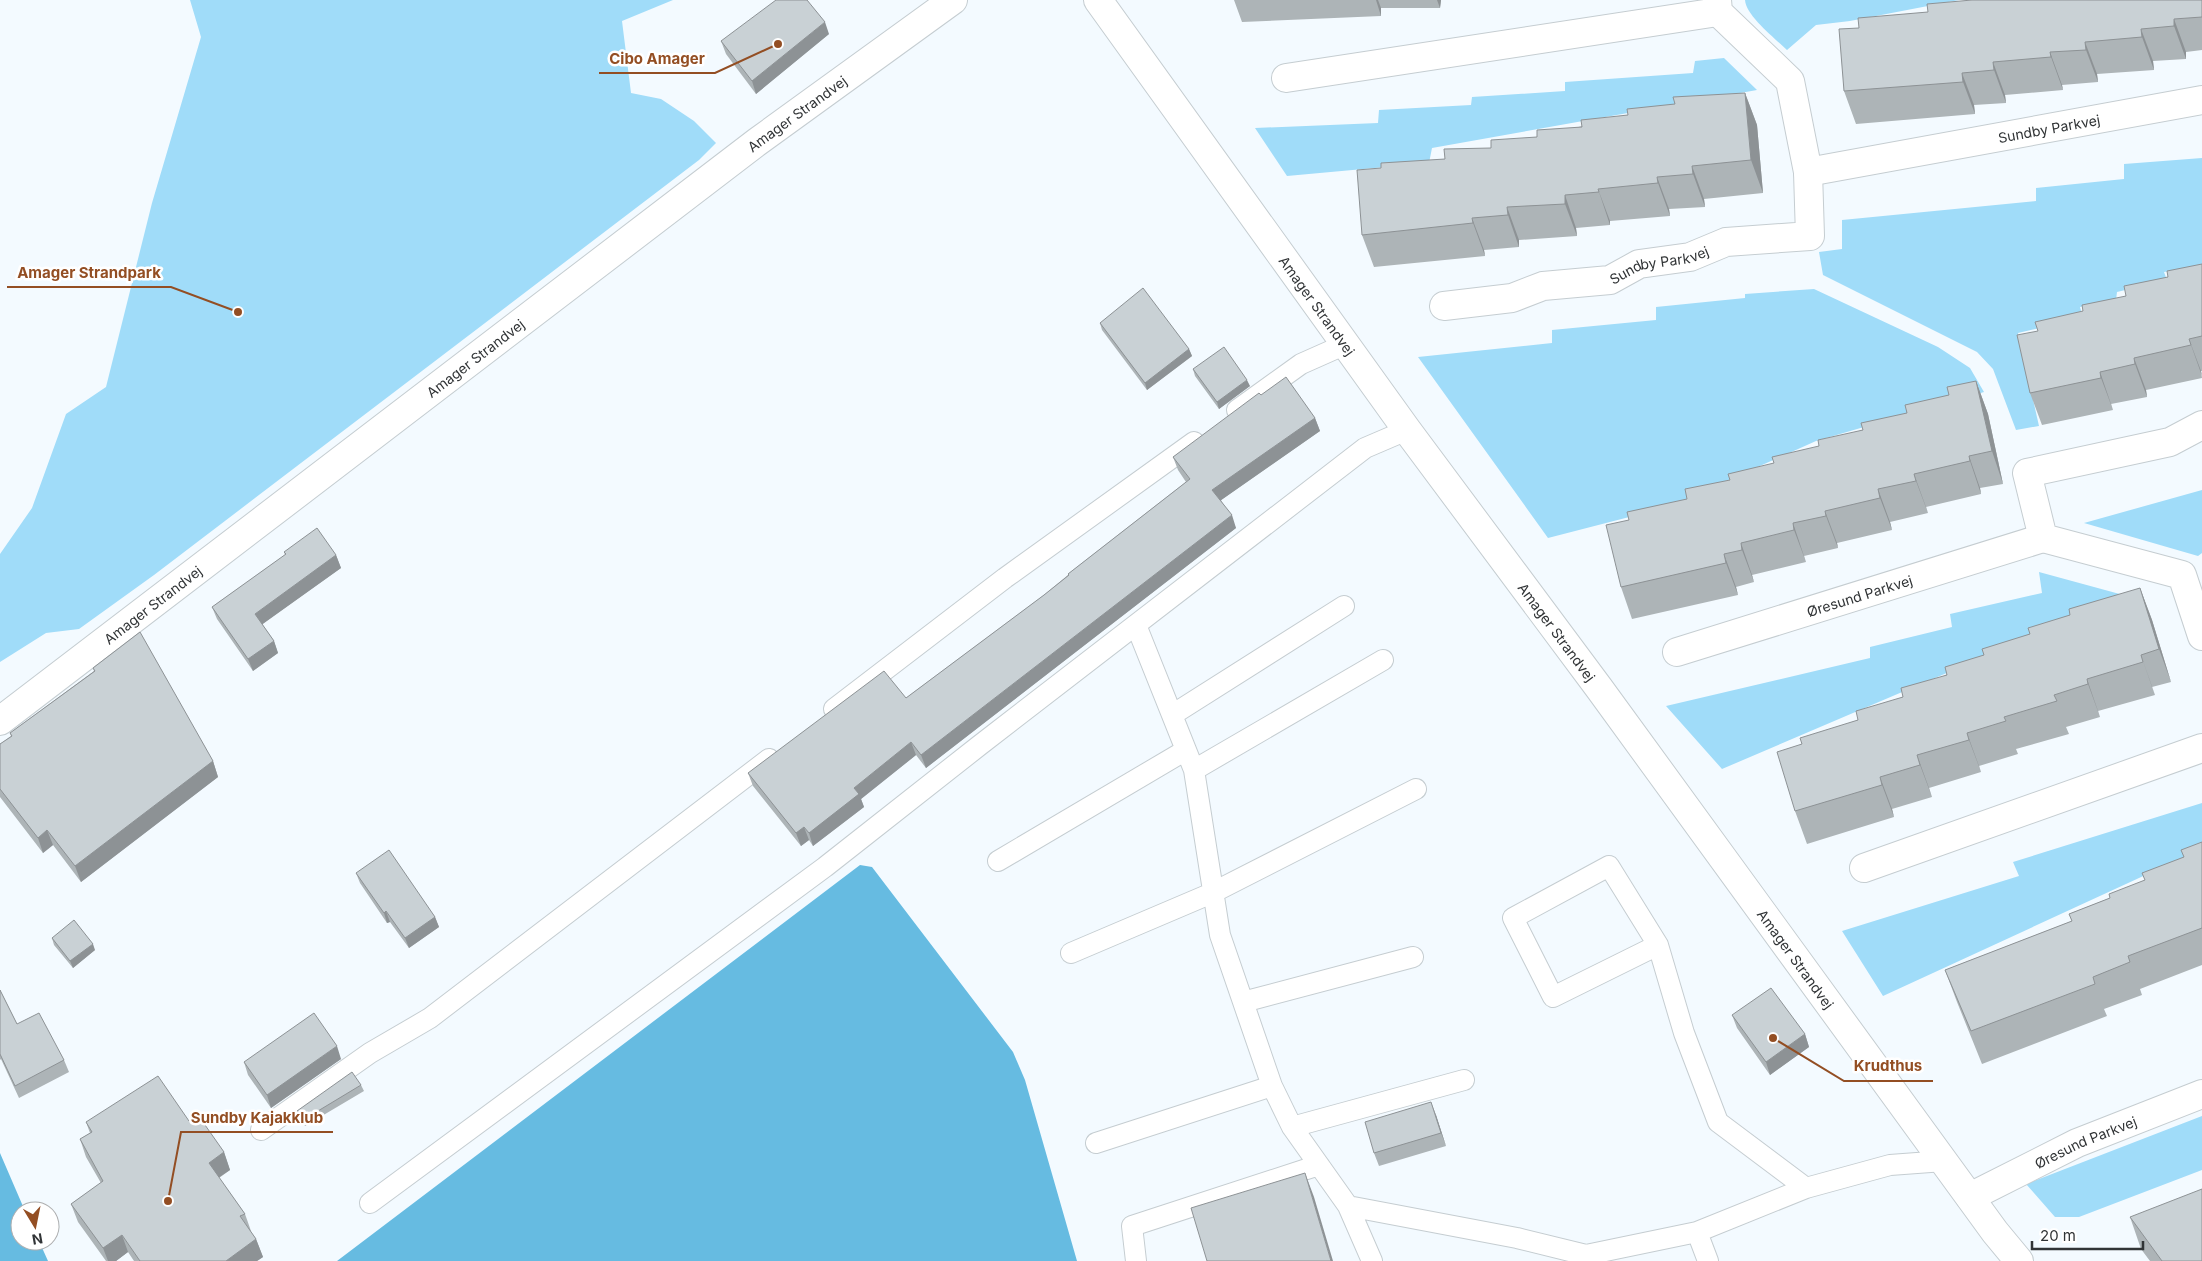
<svg xmlns="http://www.w3.org/2000/svg" width="2202" height="1261" font-family="Inter,sans-serif">
<rect width="100%" height="100%" fill="#f3faff"/>
<path fill="#a0dcf9" d="M190 0H673L622 21 631 93 661 99 694 121 716 143 699 160 154 575 79 629 46 633 0 662V554L32 508 66 414 106 387 152 203 201 37Z
M1745 0H1959L1850 21 1816 25 1787 50C1776 39 1746 16 1745 0Z
M1724 58 1757 90 1432 148 1429 163 1287 176 1255 128 1378 123 1379 110 1471 105 1472 97 1565 91V82L1693 73 1695 61Z
M2202 158V266L2164 272 2167 280 2117 292 2116 300 2080 307 2083 318 2018 333 2039 426 2016 430 1993 369 1977 352 1823 275 1819 252 1842 249V220L2036 201V188L2124 179V164Z
M1814 289 1938 347 1970 368 1984 392 1816 441 1668 507 1548 538 1418 357 1552 343V330L1656 320V307L1745 298V294Z
M2202 490V553L2198 556 2084 523Z
M2039 572 2127 596 1722 769 1666 706 1870 658V647L1952 627 1950 614 2042 593Z
M2202 803V849L1883 996 1842 931 2019 876 2013 862Z
M2202 1116V1170L2079 1217H2055L2026 1184Z"/>
<path fill="#66bbe1" d="M860 865 872 867 1013 1052 1025 1080 1077 1261H337Z
M0 1153 25 1211H20V1241H39L48 1261H0Z"/>
<g fill="none" stroke-linecap="round" stroke-linejoin="round">
<g stroke="#c5cdd1" stroke-width="22">
<path id="service" d="M1237 410 1301 364 1346 344
M1136 625 1194 770 1220 935 1272 1086 1292 1127 1348 1206 1517 1238 1586 1255 1697 1232 1806 1188 1890 1165 1944 1161
M834 709 1005 578 1194 442
M1172 715 1344 606
M1194 770 1383 660
M998 861 1186 750
M1658 945 1553 997 1513 918 1609 866 1658 945 1684 1033 1718 1122 1806 1188
M1071 953 1212 893 1416 789
M1243 1002 1413 957
M1292 1127 1464 1080
M261 1130 370 1053 430 1018 769 759
M1096 1143 1272 1086
M370 1203 825 867 980 745 1365 448 1407 430
M1348 1206 1372 1261
M1697 1232 1708 1261
M1136 1261 1132 1226 1319 1165"/>
</g>
<g stroke="#c5cdd1" stroke-width="30">
<g id="minor">
<path d="M1286 78 1718 12"/>
<path id="s1" d="M1808 172 2202 100"/>
<path id="s2" d="M1444 306 1512 298 1543 286 1610 280 1639 264 1690 257 1726 242 1810 236 1808 172 1790 81 1718 12 1717 0"/>
<path d="M2202 425 2170 442 2027 473 2043 538 2182 575 2202 636"/>
<path id="s3" d="M1677 652 2043 538"/>
<path id="s4" d="M0 721 757 142 953 0"/>
<path d="M1864 868 2202 748"/>
<path id="s5" d="M1970 1197 2077 1143 2202 1094"/>
</g>
</g>
<g stroke="#c5cdd1" stroke-width="30">
<g id="tertiary">
<path id="s6" d="M1098 0 1407 430 1599 688 1995 1232 2019 1261"/>
</g>
</g>
<use href="#service" stroke="#fff" stroke-width="20"/>
<use href="#minor" stroke="#fff" stroke-width="28"/>
<use href="#tertiary" stroke="#fff" stroke-width="28"/>
</g>
<path fill="#adb4b7" d="M1234 0H1441L1440 8H1381V16L1242 22Z
M2202 0V50L2186 52V59L2153 61 2154 70 2097 74 2098 82 2062 85 2063 90 2005 95 2006 103 1974 105 1975 114 1856 124 1844 91Z
M829 34 756 94 726 54 721 41Z
M1745 93 1757 125 1763 193 1704 199 1705 207 1669 209 1670 216 1610 221V225L1576 228 1577 236 1519 240V247L1484 250 1485 256 1374 267 1362 235 1381 168 1445 159 1675 104Z
M2202 264V371H2201L2202 378 2146 390 2147 397 2111 404 2113 410 2042 425 2030 393 2038 331 2083 311 2126 296 2168 277Z
M1100 323 1189 349 1192 356 1147 390 1102 330Z
M1193 369 1250 386 1219 409 1195 376Z
M1976 381 1988 414 2003 484 1980 488 1981 494 1926 507 1928 513 1890 522 1892 530 1837 543 1838 548 1804 556 1806 562 1752 575 1754 582 1736 587 1738 595 1632 619 1621 587 1629 520 1687 499 1730 480 1907 413 1949 395Z
M1261 395 1315 418 1320 431 1221 500 1236 528 926 768 916 755 861 799 864 807 813 846 809 840 801 846 753 786 748 773 906 698 1044 595 1068 575V574L1186 482 1178 470 1173 457Z
M284 552 336 555 341 568 262 624 274 641 278 653 253 671 217 619 212 607 285 555Z
M2140 588 2152 620 2171 682 2152 687 2155 695 2098 711 2100 717 2066 727 2069 734 2016 749 2018 754 1979 766 1981 772 1929 788 1932 797 1892 809 1894 817 1807 844 1795 811 1802 744 1858 720 1903 697 1984 655 2070 615Z
M93 668 213 761 218 777 81 882 53 845 43 853 0 797V744L11 736 10 733 94 671Z
M2202 842V965L2140 989 2142 995 2104 1009 2107 1016 1982 1064 1957 1002 1945 970 2072 921 2069 914 2110 898 2144 881 2184 857Z
M356 873 435 917 439 927 409 948 390 922 387 923 360 883Z
M52 938 95 950 73 968 54 945Z
M0 990 17 1024 64 1060 69 1072 19 1098 1 1059 0 1060Z
M1732 1015 1805 1034 1809 1047 1770 1075 1737 1028Z
M341 1059 271 1108 248 1075 244 1062Z
M361 1085 364 1091 305 1126 300 1117 297 1111Z
M1436 1115 1446 1146 1379 1166 1374 1153Z
M189 1121 224 1152 230 1170 219 1178 245 1214 251 1231V1232L256 1239 263 1257 257 1261H134L128 1252 116 1261H106L78 1222 71 1204 101 1183 86 1157 80 1139 90 1133 86 1122Z
M2130 1217 2202 1261H2150L2141 1249Z"/>
<path fill="#8d9295" d="M1376 0H1378L1381 8V16Z
M1437 0H1441L1440 8Z
M2174 19 2186 52V59L2174 26Z
M825 22 829 34 756 94 752 81Z
M2141 29 2153 61 2154 70 2142 37Z
M2085 42 2097 74 2098 82 2086 50Z
M2050 52 2062 85 2063 90 2051 57Z
M1993 62 2005 95 2006 103 1994 70Z
M1962 73 1974 105 1975 114 1963 82Z
M1745 93 1757 125 1763 193 1751 160Z
M1692 166 1704 199 1705 207 1693 174Z
M1657 177 1669 209 1670 216 1658 183Z
M1598 189 1610 221V225Z
M1565 195 1576 228 1577 236 1565 204Z
M1507 207 1519 240V247L1508 215Z
M1472 218 1484 250 1485 256 1473 223Z
M2189 339 2201 371 2202 376 2191 345Z
M1189 349 1192 356 1147 390 1145 383Z
M2134 358 2146 390 2147 397 2135 364Z
M2100 372 2111 404 2113 410 2101 378Z
M1247 380 1250 386 1219 409 1217 402Z
M1976 381 1988 414 2003 484 1992 451Z
M1315 418 1320 431 1217 503 1212 490Z
M1969 456 1980 488 1981 494 1970 461Z
M1914 474 1926 507 1928 513 1916 481Z
M1878 489 1890 522 1892 530 1880 498Z
M1825 511 1837 543 1838 548 1826 516Z
M1232 515 1236 528 926 768 921 755Z
M1793 523 1806 562 1794 530Z
M1741 543 1752 575 1754 582 1742 550Z
M1724 554 1736 587 1738 595 1726 563Z
M336 555 341 568 260 626 255 614Z
M2140 588 2152 620 2171 682 2159 649Z
M274 641 278 653 253 671 248 659Z
M2141 655 2152 687 2155 695Z
M2087 679 2098 711 2100 717 2088 684Z
M1967 733 1979 766 1981 772 1969 740Z
M911 742 916 755 861 799 864 807 813 846 809 833 854 788Z
M1917 755 1929 788 1932 797 1920 765Z
M213 761 218 777 81 882 75 866Z
M1880 777 1892 809 1894 817 1882 785Z
M804 827 809 840 801 846 796 833Z
M47 830 53 845 43 853 38 838Z
M386 911 390 922 387 923 384 913Z
M435 917 439 927 409 948 405 938Z
M93 944 95 950 73 968 70 961Z
M1805 1034 1809 1047 1770 1075 1766 1062Z
M337 1046 341 1059 271 1108 267 1095Z
M1431 1102 1436 1115 1446 1146 1441 1133Z
M224 1152 230 1170 215 1180 209 1163Z
M1305 1173 1314 1197 1333 1261H1331Z
M122 1235 128 1252 116 1261H108L103 1248Z
M256 1239 263 1257 257 1261H226Z"/>
<path fill="#c9d1d5" stroke="#8d9295" d="M776 0H807L825 22 752 81 721 41Z
M1972 0H2202V17L2174 19V26L2141 29 2142 37 2085 42 2086 50 2050 52 2051 57 1993 62 1994 70 1962 73 1963 82 1844 91 1839 29 1859 28 1858 18 1928 12 1927 4Z
M1745 93 1751 160 1692 166 1693 174 1657 177 1658 183 1598 189 1599 192 1565 195V204L1507 207 1508 215 1472 218 1473 223 1362 235 1357 170 1381 168V163L1445 159 1444 149 1491 148V140L1537 137V130L1582 127 1581 120 1628 115 1627 109 1675 104 1673 97Z
M2202 264V336L2189 339 2191 345 2134 358 2135 364 2100 372 2101 378 2030 393 2017 335 2038 331 2035 322 2083 311 2082 305 2126 296 2124 286 2168 277 2167 271Z
M1143 288 1189 349 1145 383 1100 323Z
M1224 347 1247 380 1217 402 1193 369Z
M1286 377 1315 418 1212 490 1232 515 921 755 911 742 854 788 859 794 809 833 804 827 796 833 748 773 884 671 906 698 1044 595 1069 575 1068 574 1190 479 1173 457 1259 393 1261 395Z
M1976 381 1992 451 1969 456 1970 461 1914 474 1916 481 1878 489 1880 498 1825 511 1826 516 1793 523 1794 530 1741 543 1742 550 1724 554 1726 563 1621 587 1606 525 1629 520 1627 512 1687 499 1685 489 1730 480 1728 474 1774 463 1772 457 1819 446 1818 440 1863 430 1861 423 1907 413 1905 405 1949 395 1947 387Z
M317 528 336 555 255 614 274 641 248 659 212 607 286 554 284 552Z
M2140 588 2159 649 2141 655 2143 662 2087 679 2088 684 2054 695 2057 701 2004 717 2006 721 1967 733 1969 740 1917 755 1920 765 1880 777 1882 785 1795 811 1777 752 1802 744 1800 738 1858 720 1856 711 1903 697 1901 688 1947 675 1945 667 1984 655 1982 649 2030 634 2028 628 2070 615 2069 609Z
M140 632 213 761 75 866 47 830 38 838 0 789V744L12 736 10 733 95 671 93 668Z
M2202 842V928L2128 956 2130 962 2093 977 2095 984 1971 1031 1945 970 2072 921 2069 914 2110 898 2109 894 2145 880 2142 873 2184 857 2181 850Z
M389 850 435 917 405 938 386 911 384 913 356 873Z
M74 920 93 944 70 961 52 938Z
M1771 988 1805 1034 1766 1062 1732 1015Z
M0 990 17 1024 39 1013 64 1060 15 1086 0 1054Z
M314 1013 337 1046 267 1095 244 1062Z
M352 1072 361 1085 303 1120 297 1111Z
M158 1076 189 1121 198 1115 224 1152 209 1163 245 1214 240 1216 256 1239 226 1261H140L122 1235 103 1248 71 1204 103 1181 80 1139 92 1132 86 1122Z
M1431 1102 1441 1133 1374 1153 1365 1122Z
M1305 1173 1331 1261H1207L1191 1208Z
M2202 1189V1261H2162L2130 1217Z"/>
<g text-anchor="middle" dominant-baseline="central" stroke-width="5" stroke-linejoin="round" paint-order="stroke">
<g font-size="14" fill="#313436" stroke="#fff">
<text stroke="none"><textPath href="#s4" startOffset="1002">Amager Strandvej</textPath></text>
<text stroke="none"><textPath href="#s1" startOffset="245">Sundby Parkvej</textPath></text>
<text stroke="none"><textPath href="#s2" startOffset="221">Sundby Parkvej</textPath></text>
<text stroke="none"><textPath href="#s6" startOffset="376">Amager Strandvej</textPath></text>
<text stroke="none"><textPath href="#s4" startOffset="598">Amager Strandvej</textPath></text>
<text stroke="none"><textPath href="#s3" startOffset="191">Øresund Parkvej</textPath></text>
<text stroke="none"><textPath href="#s4" startOffset="192">Amager Strandvej</textPath></text>
<text stroke="none"><textPath href="#s6" startOffset="781">Amager Strandvej</textPath></text>
<text stroke="none"><textPath href="#s6" startOffset="1186">Amager Strandvej</textPath></text>
<text stroke="none"><textPath href="#s5" startOffset="128">Øresund Parkvej</textPath></text>
</g>
</g>
<path fill="none" stroke="#934e23" stroke-width="2" d="M778 44L715 73H599M238 312L171 287H7M1773 1038L1844 1081H1933M168 1201L181 1132H333"/>
<g fill="#934e23" stroke="#fff" stroke-width="2">
<circle cx="778" cy="44" r="5"/>
<circle cx="238" cy="312" r="5"/>
<circle cx="1773" cy="1038" r="5"/>
<circle cx="168" cy="1201" r="5"/>
</g>
<g font-size="15" text-anchor="middle" font-weight="bold" fill="#934e23" stroke="#fff" stroke-width="5" stroke-linejoin="round" paint-order="stroke">
<text x="657" y="64">Cibo Amager</text>
<text x="89" y="278">Amager Strandpark</text>
<text x="1888" y="1071">Krudthus</text>
<text x="257" y="1123">Sundby Kajakklub</text>
</g>
<g transform="translate(35 1226) rotate(170)"><circle r="24" fill="#ffffff" stroke="#adaeaf"/>
<path d="M0-4L9 19L0 12L-9 19Z" fill="#934e23"/>
<text y="-8" font-size="14" font-weight="bold" text-anchor="middle" fill="#313436">N</text>
</g>
<path d="M2032 1241v8h111v-8" fill="none" stroke="#313436" stroke-width="2.5"/>
<text x="2040" y="1241" font-size="15" fill="#313436" stroke="#ffffff" stroke-width="4" paint-order="stroke">20 m</text>
</svg>
